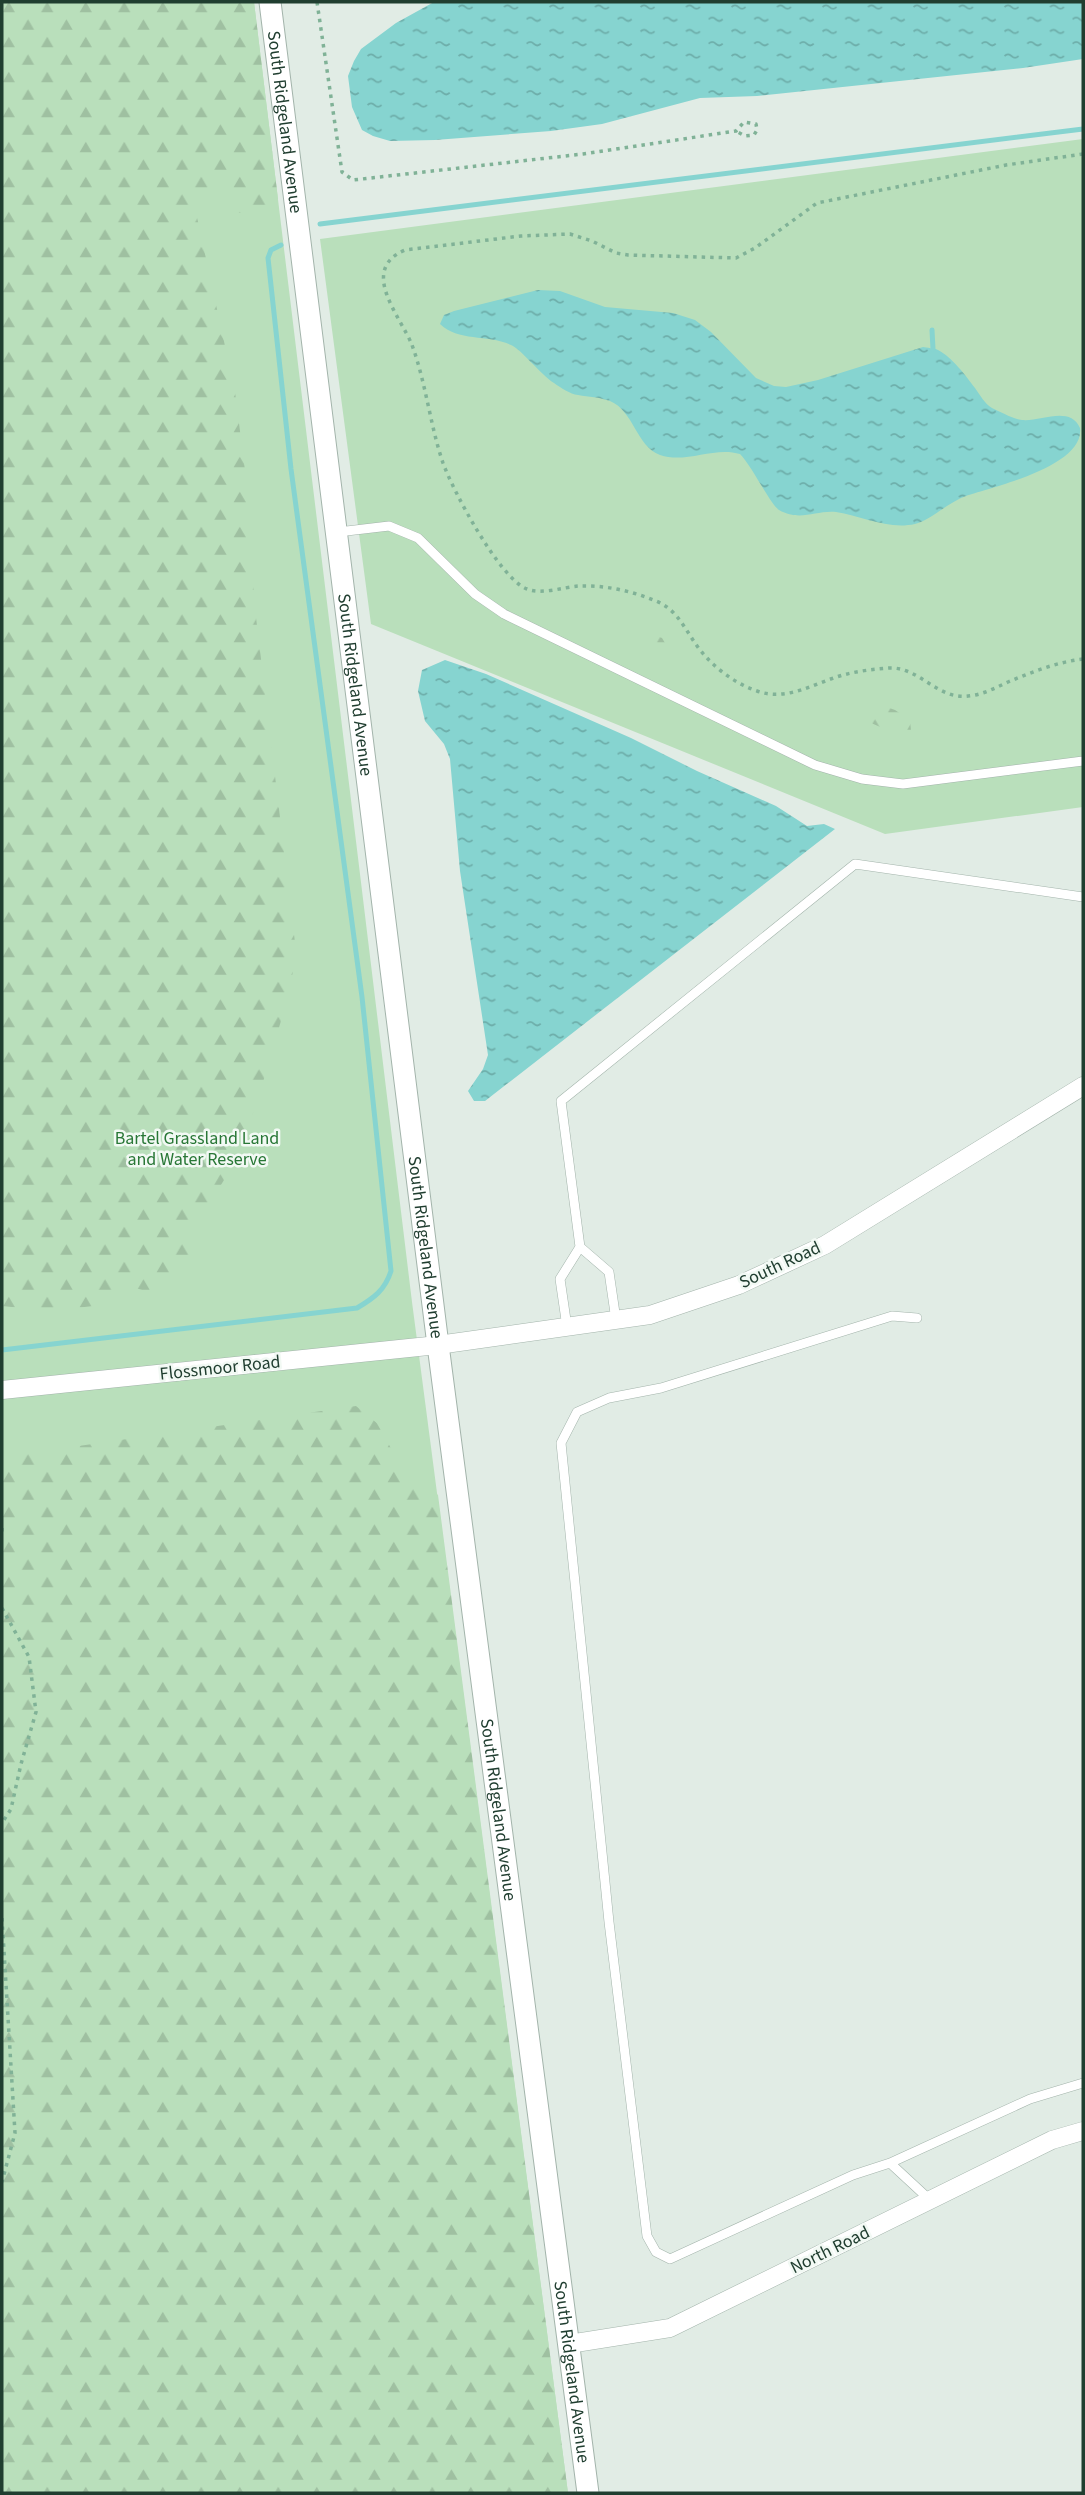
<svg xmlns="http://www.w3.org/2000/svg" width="1085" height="2495" font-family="'Source Sans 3',sans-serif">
<defs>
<pattern id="forest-firs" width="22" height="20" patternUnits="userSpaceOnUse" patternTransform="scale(1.75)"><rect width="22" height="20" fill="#b9dfbb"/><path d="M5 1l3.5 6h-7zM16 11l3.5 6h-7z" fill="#9fc0a1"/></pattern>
<pattern id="water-ripples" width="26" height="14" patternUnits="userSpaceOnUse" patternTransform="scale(1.75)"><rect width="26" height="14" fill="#86d4d0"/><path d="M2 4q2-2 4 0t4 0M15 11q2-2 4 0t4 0" fill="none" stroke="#6dada9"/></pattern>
</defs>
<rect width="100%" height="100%" fill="#e1ece5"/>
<path fill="#b9dfbb" d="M2 2H254L412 1302 568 2493H2Z
M1083 139V807L885 834 371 624 320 239Z"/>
<path fill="url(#forest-firs)" d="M2 2H254L278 199 255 212 235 213 217 183 195 208 235 392 246 478 255 609 296 951 290 990 256 1106 224 1180 189 1237 192 1259 173 1291 149 1292 132 1287 93 1306 51 1311 2 1306Z
M641 630 662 638 665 643 662 650 652 651 646 643H632L630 633Z
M881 705 895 710 910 720 911 731 908 734 894 733 862 719 864 708Z
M356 1406 378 1424 396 1458 438 1495 568 2493H2V1457Z"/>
<path fill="url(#water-ripples)" d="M434 2H1083V59L1023 68 757 96 700 98 602 124 551 131 435 140 390 141 373 136 362 130 352 107 348 76 354 61 361 49 396 23Z
M538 290 560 291 605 307 673 313 695 320 711 332 756 378 774 386 786 387 818 380 923 347C927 348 934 348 938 350 952 357 966 376 975 388 980 395 985 404 992 408 1001 412 1013 419 1022 420 1040 422 1070 405 1080 428 1085 467 988 488 966 496 949 502 929 521 915 524 888 530 862 516 836 512 816 510 800 522 779 510 770 504 752 466 740 454 714 446 686 464 660 455 636 446 634 411 610 401 599 397 589 397 578 395 570 394 561 388 554 383 540 374 521 349 511 345 488 334 458 342 440 324L444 315 454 311Z
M445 660 486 674 631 738 697 771 776 806 807 826 824 824 835 829 485 1101H474L468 1091 483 1069 488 1055 460 871 450 759 444 744 425 721 418 691 422 670Z"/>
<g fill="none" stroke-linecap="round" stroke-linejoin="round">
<path stroke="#86d4d0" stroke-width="5" d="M320 224 1083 129
M932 330 933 349
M2 1350 357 1308C374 1298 385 1290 391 1271L362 997 291 469 268 258 271 250 281 245"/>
<g stroke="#a3b4ab" stroke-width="10">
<path id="service" d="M338 532 389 526 418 538 475 594 504 614 815 765 862 779 903 784 1083 761
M580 1247 561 1101 855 864 1083 897
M917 1318 892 1316 661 1388 609 1398 577 1412 561 1443 609 1922 647 2236 656 2252 670 2259 853 2175 890 2163 930 2200
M567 1327 560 1279 580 1247 609 1272 616 1320
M890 2163 1030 2099 1083 2083"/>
</g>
<g stroke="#a3b4ab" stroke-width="19">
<path id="minor" d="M2 1390 438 1345 650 1315 739 1285 825 1245 1083 1086
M569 2344 670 2328 1052 2140 1083 2131"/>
</g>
<g stroke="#a3b4ab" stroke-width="23">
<g id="tertiary">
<path id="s1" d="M270 2 438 1345 588 2493"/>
</g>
</g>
<path stroke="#80b297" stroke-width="3.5" stroke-dasharray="3.5 5" stroke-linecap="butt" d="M317 2 342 172 353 180 583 154 736 131 744 122 756 124 757 130 754 135 745 136 736 131
M1083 154 1006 165 817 203 755 248 736 258 628 255 616 253 592 241 570 234 521 236 405 250C358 270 401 317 412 345 426 383 430 425 443 463 453 491 500 579 527 589 541 595 564 587 579 586 605 585 632 591 656 601 676 609 684 627 695 643 709 664 733 683 757 691 787 702 814 683 843 675 858 671 874 669 890 668 919 667 938 700 968 696 982 695 995 688 1008 682 1032 672 1057 662 1083 659
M2 1528V1535
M2 1608 29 1657 36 1712 21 1764 11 1809 2 1823
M2 1918 15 2133 2 2182"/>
<use href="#service" stroke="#fff" stroke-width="9"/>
<use href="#minor" stroke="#fff" stroke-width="18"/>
<use href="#tertiary" stroke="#fff" stroke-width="21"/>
</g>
<g text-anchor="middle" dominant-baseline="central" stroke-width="5" stroke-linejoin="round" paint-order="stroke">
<g font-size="18" fill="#203e30" stroke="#f2f9f4">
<text stroke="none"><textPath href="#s1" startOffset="121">South Ridgeland Avenue</textPath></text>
<text stroke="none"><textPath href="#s1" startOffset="688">South Ridgeland Avenue</textPath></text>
<text stroke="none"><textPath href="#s1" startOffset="1255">South Ridgeland Avenue</textPath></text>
<text transform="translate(780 1265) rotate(-25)">South Road</text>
<text transform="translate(220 1368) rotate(-6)">Flossmoor Road</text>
<text stroke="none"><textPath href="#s1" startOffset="1822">South Ridgeland Avenue</textPath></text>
<text transform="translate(830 2250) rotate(-26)">North Road</text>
<text stroke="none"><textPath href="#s1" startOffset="2389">South Ridgeland Avenue</textPath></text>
</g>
<g font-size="18" fill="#287736" stroke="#f2f9f4">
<text x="197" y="1138">Bartel Grassland Land<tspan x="197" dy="21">and Water Reserve</tspan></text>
</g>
</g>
<rect width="1085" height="2495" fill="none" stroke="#203e30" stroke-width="7"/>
</svg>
